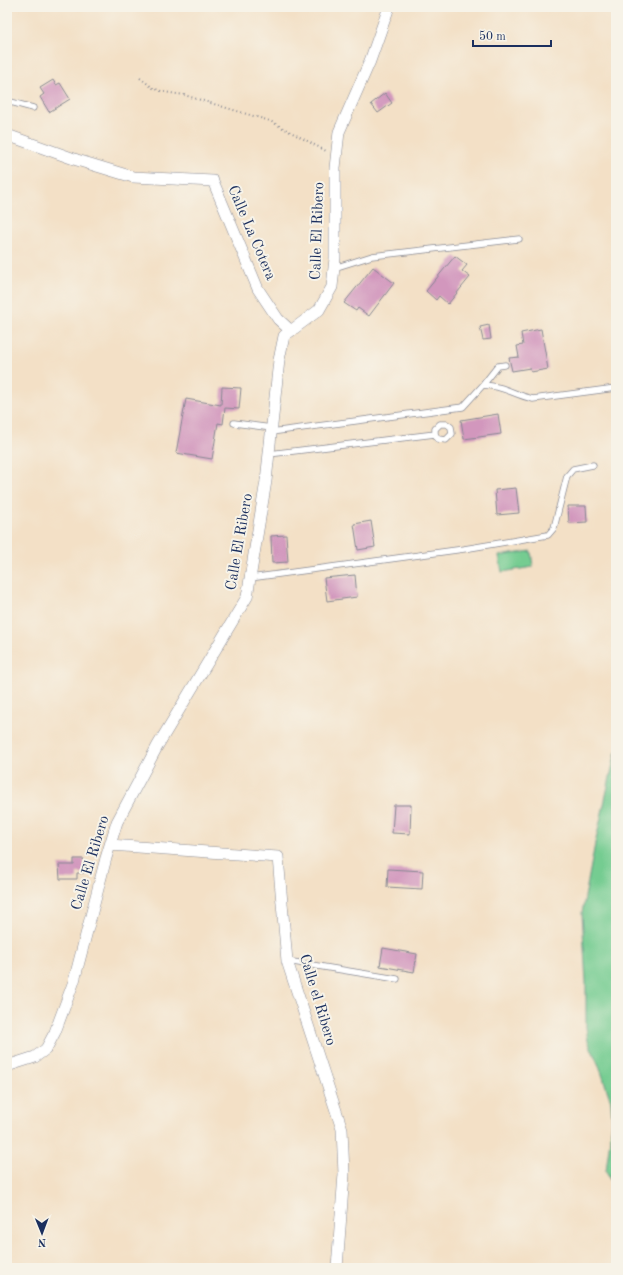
<svg xmlns="http://www.w3.org/2000/svg" width="623" height="1275" font-family="'Old Standard TT',serif">
<rect width="100%" height="100%" fill="#f7f3e8"/>
<filter id="ink" filterUnits="userSpaceOnUse"><feTurbulence type="fractalNoise" baseFrequency=".025" numOctaves="2"/><feDisplacementMap in="SourceGraphic" scale="8" xChannelSelector="R" yChannelSelector="G"/><feConvolveMatrix kernelMatrix="1 2 1 2 8 2 1 2 1" color-interpolation-filters="sRGB"/></filter>
<filter id="wash" filterUnits="userSpaceOnUse"><feTurbulence type="fractalNoise" baseFrequency=".012" numOctaves="4" result="noise"/><feDisplacementMap in="SourceGraphic" scale="16" xChannelSelector="R" yChannelSelector="G"/><feGaussianBlur stdDeviation="0.9" result="paint"/><feColorMatrix in="noise" values="0 0 0 0 0 0 0 0 0 0 0 0 0 0 0 0 0 1.4 0 .05"/><feComposite in="paint" operator="in"/></filter>
<g filter="url(#wash)">
<rect width="100%" height="100%" fill="#f3e0c6"/>
<path fill="#75cc91" stroke="#487e78" d="M531 551 533 567 502 572 499 556Z
M616 751V1219L613 1187 606 1171 612 1122 611 1102 600 1068 588 1041 586 1027V982L582 913 595 844Z"/>
<g id="blocks">
<path fill="#d297bd" d="M53 80 56 85 60 83 70 99 49 112 40 97 44 94 40 88Z
M385 93 392 103 378 113 371 104Z
M455 256 467 265 462 271 470 277 448 304 439 296 436 300 426 291Z
M373 267 394 283 369 316 358 308 356 311 344 303Z
M489 325 491 339 483 340 480 327Z
M541 329 548 369 531 372 530 368 512 371 509 358 519 357 517 346 523 345 521 333Z
M222 387 241 388 239 409 225 408 223 424 218 423 212 459 176 453 186 399 221 405Z
M498 414 501 434 464 439 461 420Z
M516 488 519 513 497 515 495 490Z
M568 506H586L587 522 569 523Z
M371 521 375 547 358 550 354 524Z
M286 535 288 562 272 563 271 536Z
M355 575 357 597 327 601 324 578Z
M394 805H411L410 834 392 833Z
M74 859H84V873H77V879H60L59 865H74Z
M388 869 423 871 422 889 387 887Z
M383 948 417 954 414 972 380 966Z"/>
</g>
</g>
<g filter="url(#ink)">
<use href="#blocks" fill-opacity="0" stroke="#878892" stroke-width="1"/>
<g fill="none" stroke-linecap="round" stroke-linejoin="round">
<g stroke="#878892" stroke-width="7">
<path id="lane" d="M7 101 33 108
M334 268 372 256 519 239
M505 365 498 366 483 385C505 386 514 395 533 399L616 388
M234 423 272 428
M271 432 463 407 483 385
M269 454 435 434 438 439 446 440 452 434 451 427 447 424H440L435 429V434
M250 578 464 549 548 535 554 528 567 476 573 469 593 465
M287 961 397 979"/>
</g>
<g stroke="#878892" stroke-width="12">
<path id="street" d="M7 135 77 160 133 177 213 181 258 289 278 319 291 331
M110 845 278 857 287 961 342 1129 344 1174 337 1268
M7 1066 35 1057 46 1049 55 1032 74 981 106 858 117 822 158 745 247 597 266 481 279 360 284 336 319 310 332 287 335 258V168L339 132 370 61 389 7"/>
</g>
<path stroke="#878892" stroke-width="2" stroke-dasharray="1 3" stroke-linecap="butt" d="M7 21 12 7
M140 78 153 88 164 92 184 95 270 121 326 151"/>
<use href="#lane" stroke="#fff" stroke-width="5.5"/>
<use href="#street" stroke="#fff" stroke-width="11"/>
</g>
</g>
<g text-anchor="middle" dominant-baseline="central" stroke-width="4" stroke-linejoin="round" paint-order="stroke">
<g font-size="15" fill="#1b2f5e" stroke="#f7f3e8">
<text transform="translate(318 231) rotate(-88)">Calle El Ribero</text>
<text transform="translate(251 233) rotate(67)">Calle La Cotera</text>
<text transform="translate(240 542) rotate(-80)">Calle El Ribero</text>
<text transform="translate(91 863) rotate(-73)">Calle El Ribero</text>
<text transform="translate(317 1000) rotate(73)">Calle el Ribero</text>
</g>
</g>
<rect width="623" height="1275" fill="none" stroke="#f7f3e8" stroke-width="24"/>
<g transform="translate(42 1233) rotate(179)" stroke="#f7f3e8" stroke-width="3" paint-order="stroke">
<path d="M0-3L7 15L0 10L-7 15Z" fill="#1b2f5e"/>
<text y="-6" font-size="11" font-weight="bold" text-anchor="middle" fill="#1b2f5e">N</text>
</g>
<path d="M473 40v6h78v-6" fill="none" stroke="#1b2f5e" stroke-width="2"/>
<text x="479" y="40" font-size="12" fill="#1b2f5e" stroke="#f7f3e8" stroke-width="3" paint-order="stroke">50 m</text>
</svg>
